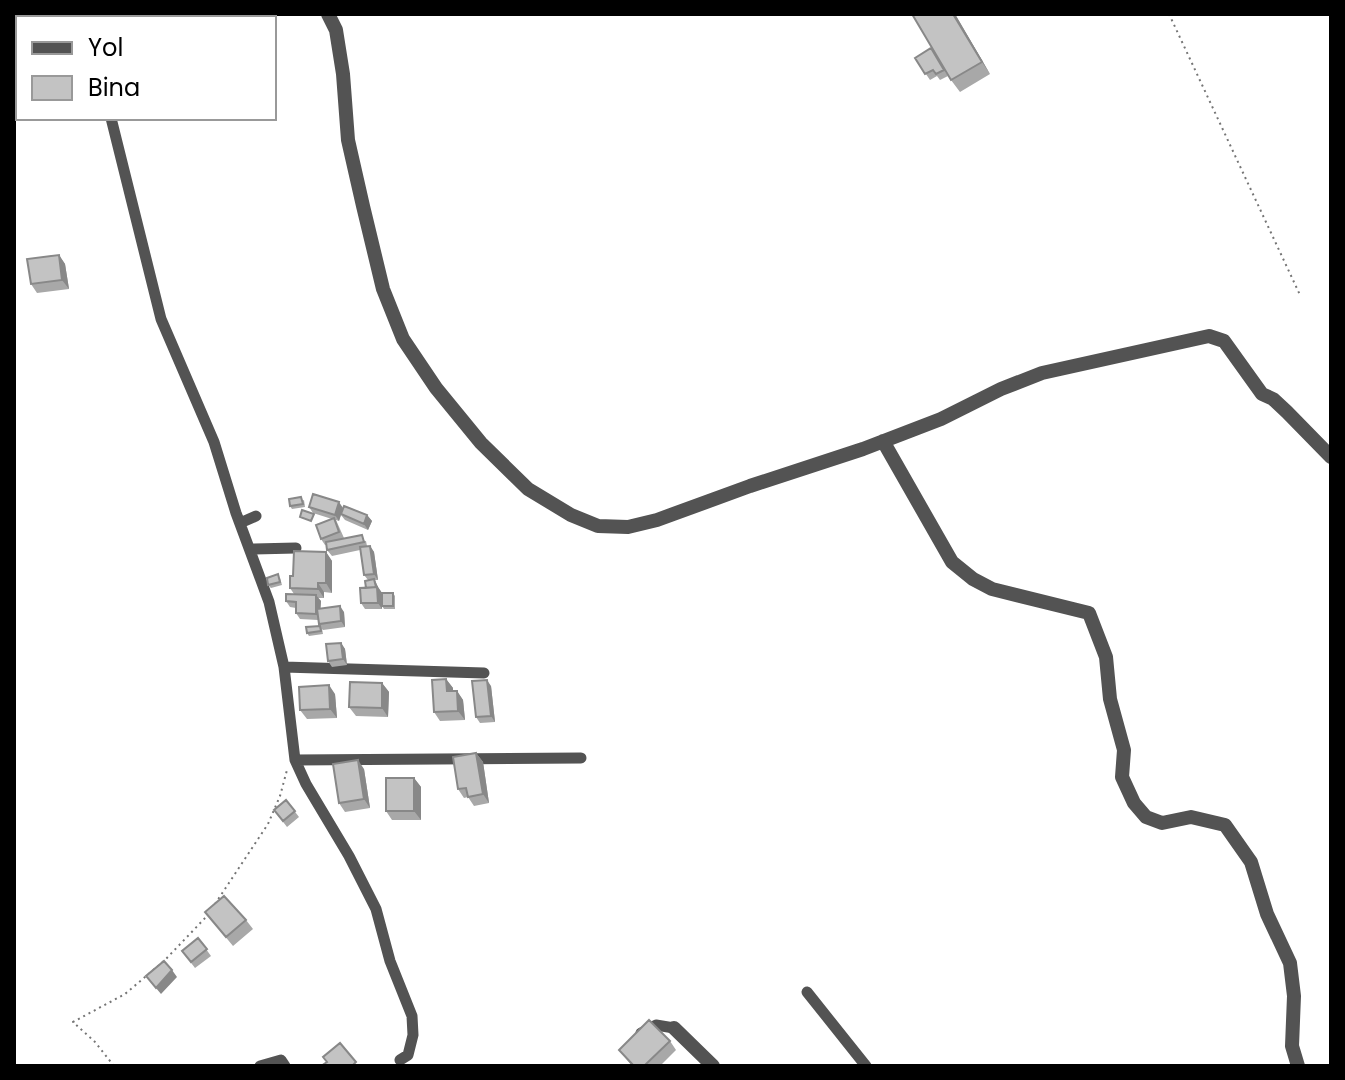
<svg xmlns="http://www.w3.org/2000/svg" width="1345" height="1080" font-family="Poppins,sans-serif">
<rect width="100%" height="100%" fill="#fff"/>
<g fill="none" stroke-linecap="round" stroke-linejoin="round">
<g stroke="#dbdbdb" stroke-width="22">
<path id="trunk" d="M14 17 20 14"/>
</g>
<path stroke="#757575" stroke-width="2" stroke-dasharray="2 4" stroke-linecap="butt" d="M1169 14 1300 295
M215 904 268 824 280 796 287 770
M114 1066 95 1042 73 1022 125 994 164 961 207 916"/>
<path stroke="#535353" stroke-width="11" d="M87 14 88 18
M111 118 161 319 214 442 236 513 269 602 284 667 295 760 306 784 349 856 376 909 390 961 412 1016 413 1035 408 1055 400 1060
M240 523 256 516
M251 549 296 548
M284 667 484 673
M295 760 581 758
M807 992 866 1066
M641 1033 656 1025 674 1028
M260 1066 281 1060 285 1066"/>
<path stroke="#535353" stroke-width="14" d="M328 14 336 30 343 74 348 140 363 206 383 289 403 339 436 388 481 443 528 489 571 515 598 526 628 527 657 520 750 486 863 449 941 419 1001 389 1042 373 1209 336 1224 341 1262 394 1273 399 1287 412 1331 457
M883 441 952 562 973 579 992 589 1089 613 1106 657 1110 699 1124 750 1122 777 1134 803 1146 817 1162 823 1191 817 1225 825 1251 862 1267 914 1290 963 1294 996 1292 1046 1298 1066
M674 1028 713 1066"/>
<use href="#trunk" stroke="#000" stroke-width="18"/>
</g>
<path fill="#a8a8a8" d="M955 14 990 74 960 92 951 80Z
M931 48 948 76 940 80 937 76 930 80 915 58Z
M59 255 65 264 69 289 37 293 31 284Z
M304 500 305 507 292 509 290 506Z
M309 507 343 508 367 515 372 521 368 530 345 520 341 515 339 521 336 520 344 538 366 541 367 546H370L374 552 378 580H375L378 587 382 593H393L395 596V609H384L382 606V609H365L361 603 368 580 364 575 360 550 332 556 327 550 326 545H325L321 539 332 519 313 513Z
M326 552 332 561V593L324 592V598H318L321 601 320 608 344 612 345 627 323 630 322 629 323 634 309 636 307 633 320 626 318 620 300 619 296 613V608L290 607 286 601 294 594 290 588 293 576Z
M280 578 282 585 271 588 268 585Z
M341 643 345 649 347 665 332 667 328 661Z
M446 679 453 688V691H457L463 700 465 720 440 721 434 712Z
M382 683 389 692 388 717 356 716 349 707Z
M491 686 495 722 480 723 476 717Z
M335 694 337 718 307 719 300 710Z
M476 753 483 762 489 803 474 806 468 797 464 798 458 789Z
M364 769 370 808 345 812 339 803Z
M414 778 421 787V820H392L386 811Z
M286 800 299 817 287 827 274 810Z
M205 912 246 920 253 929 233 946Z
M198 938 211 956 195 968 182 951Z
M670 1041 676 1050 660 1066H632L619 1050Z"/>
<path fill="#888" d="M953 14H955L990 74 982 62Z
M59 255 65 264 69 289 62 280Z
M339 502 343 508 339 521 335 515Z
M367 515 372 521 368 530 364 524Z
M370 546 374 552 378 580 374 574Z
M326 552 332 561V593L326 583Z
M374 579 378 587 382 593V609L378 603Z
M318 583 324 592V598L318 589Z
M316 595 321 601 320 620 316 614Z
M340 606 344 612 345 627 341 621Z
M341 643 345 649 347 665 343 659Z
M446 679 453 688V700L447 691Z
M487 680 491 686 495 722 491 716Z
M382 683 389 692 388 717 382 708Z
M329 685 335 694 337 718 330 709Z
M457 691 463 700 465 720 458 711Z
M476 753 483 762 489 803 483 794Z
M358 760 364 769 370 808 364 799Z
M414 778 421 787V820L414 811Z
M172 970 177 977 161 994 156 988Z"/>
<path fill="#c3c3c3" stroke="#888" stroke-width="2" d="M157 14H180L181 18H158Z
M912 14H953L982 62 951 80Z
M931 48 944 70 936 74 933 70 925 74 915 58Z
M59 255 62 280 31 284 27 259Z
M313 494 339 502 335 515 309 507Z
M301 497 303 504 290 506 289 499Z
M344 506 367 515 364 524 341 514Z
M302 510 314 514 311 521 300 517Z
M334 518 339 532 321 539 316 525Z
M362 535 364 542 327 550 326 542Z
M370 546 374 574 364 575 360 547Z
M294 551 326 552V583H318V589L290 588V576H293Z
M278 574 280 582 268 585 267 578Z
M374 579 376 587 366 588 365 581Z
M377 587 378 603H361L360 588Z
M382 593H393V606H382Z
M286 594 316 595V614L296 613V602L286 601Z
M340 606 341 621 319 624 317 609Z
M320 626 321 631 307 633 306 627Z
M341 643 343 659 328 661 326 644Z
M446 679 447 691H457L458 711 434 712 432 680Z
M487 680 491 716 476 717 472 681Z
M350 682 382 683V708L349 707Z
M329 685 330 709 300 710 299 687Z
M476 753 483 794 468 797 466 788 458 789 453 757Z
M358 760 364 799 339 803 333 764Z
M386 778H414V811H386Z
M286 800 295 811 283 821 274 810Z
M224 896 246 920 226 937 205 912Z
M198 938 207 949 191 962 182 951Z
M164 961 172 970 156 988 146 976Z
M649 1020 670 1041 644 1066H634L619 1050Z
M340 1043 356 1062 352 1066H321L327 1062 323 1057Z"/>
<rect width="1345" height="1080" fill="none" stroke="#000000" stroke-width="32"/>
<rect x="16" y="16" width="260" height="104" fill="#ffffff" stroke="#999999" stroke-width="2"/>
<rect x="32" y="42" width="40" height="12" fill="#535353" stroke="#999999" stroke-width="2"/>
<text x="88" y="56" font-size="24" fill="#000000">Yol</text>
<rect x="32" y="76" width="40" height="24" fill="#c3c3c3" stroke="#999999" stroke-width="2"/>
<text x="88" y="96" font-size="24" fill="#000000">Bina</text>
</svg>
